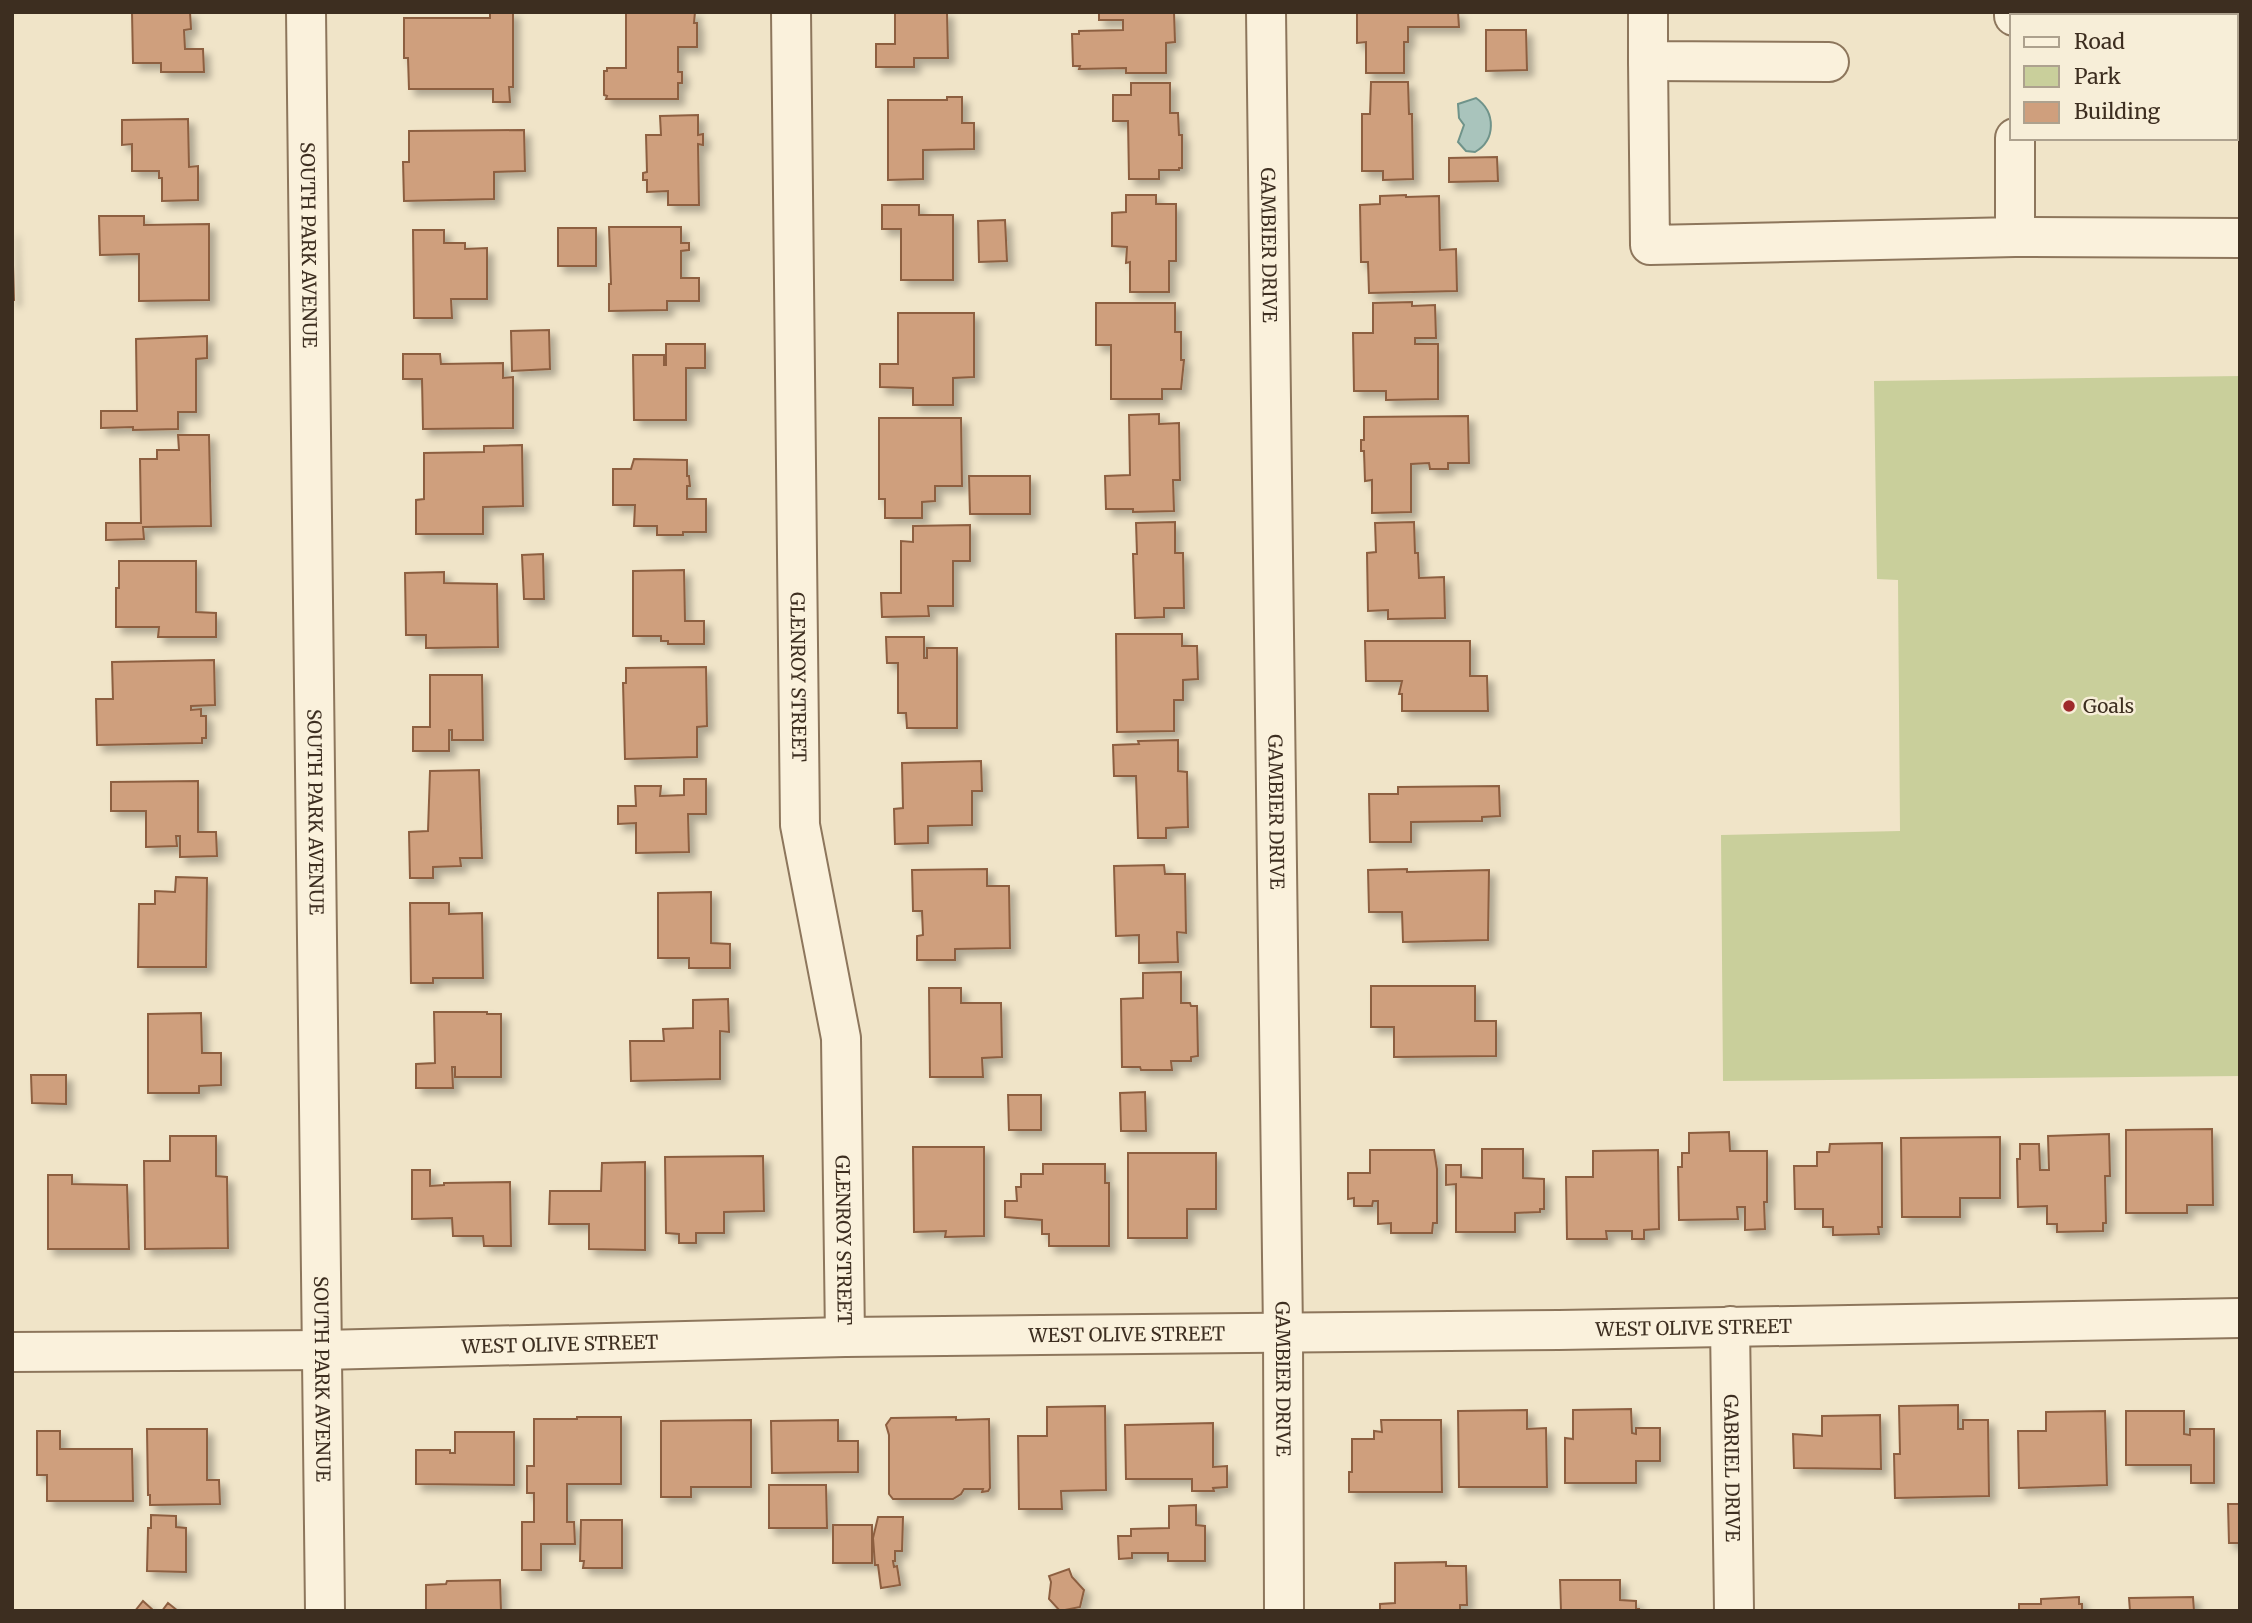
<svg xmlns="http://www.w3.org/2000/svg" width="2252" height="1623" font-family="Merriweather,serif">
<defs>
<filter id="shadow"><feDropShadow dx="6" dy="6" stdDeviation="3.5" flood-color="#0004"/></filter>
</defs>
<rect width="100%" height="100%" fill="#f0e4c8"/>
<path fill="#c9cf9b" d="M2240 376V1076L1723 1081 1721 835 1900 831 1898 580 1877 579 1874 381Z"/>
<path fill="#a9c4bc" stroke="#6f938a" stroke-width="2" d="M1476 98C1496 112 1496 140 1475 152L1466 151 1458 142 1464 125 1459 118 1458 104Z"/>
<path fill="#cf9f7d" stroke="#8d5f41" stroke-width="2" filter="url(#shadow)" d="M132 12H190L191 29 184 30 185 49H203L204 72H161V63H133Z
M490 12H513V87H509L510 102H493V89H409L408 58H404V18H490Z
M668 12H695L694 23H697V47H678V72H682V83H678V99H606L607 96 604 95V71H607V68H626V13Z
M895 12H947L948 58H914V67H876V44H895Z
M1099 12H1174L1175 42 1166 43V73H1126V68L1079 69 1080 66H1073L1072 34H1079V31L1123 30V20H1099Z
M1357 12H1458L1459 27H1408V42H1404V73H1366V42L1357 43Z
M1486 30H1526L1527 70 1486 71Z
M1371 82H1408L1409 114H1412L1413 179 1383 180V171H1362V114H1370Z
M1131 83H1170V113H1178L1179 135H1182V168H1179V170H1159V179H1129L1128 121H1113V95H1131Z
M947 97H962V123H974V149L923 150V179L888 180V100H947Z
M698 115V135L703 134V145L698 144 699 205H668V191L647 192V180H643V173L647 172 646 135H661L660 116Z
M188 119 189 167 198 166V200L162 201V178H159V171H132V144L122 145V120Z
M524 130 525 171 494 172V199L404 201 403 162H409V131Z
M1497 157 1498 181 1449 182V158Z
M1126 195H1156V204H1176V261H1169V292H1130V262L1126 263 1127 247 1112 246V213L1126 212Z
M1406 195V197L1439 196 1440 250 1456 249 1457 291 1369 293 1368 262H1361L1360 205 1380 204V196Z
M882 205H919V215H953V280H901V229H882Z
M99 216H144V225L209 224V300L139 301V254L100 255Z
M1005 220 1007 261 979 262 978 221Z
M609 227H681V243H689V250L681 251V278H699V301H667V310L609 311V284H611Z
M558 228H596V266H558Z
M12 230 14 300H12Z
M413 230H444V243H465V249L487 248V299H451L452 318H414Z
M1412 302V306L1435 305 1436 338H1415V344H1438V399L1386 400V391H1354L1353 333H1373V303Z
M1096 303H1175V332H1181V360H1184L1181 389H1162V399H1111V345H1096Z
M898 313H974V377L953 378V405H913V388L880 387V364H898Z
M549 330 550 369 512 371 511 331Z
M207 336V358L196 359V412H178V429L133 430V427L101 428V411H137L136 339Z
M666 344H705V368H686V420H634L633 355H664V365H666Z
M403 354H440L441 364 503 363V378L513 377V428L423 429 422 379H403Z
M1159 414V424L1179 423 1180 480H1173L1174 511 1133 512V509H1106L1105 476 1130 475 1129 415Z
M1468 416 1469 463H1448V469H1430L1429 463 1411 464V512L1372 513V480L1365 481 1364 451H1361V440H1364V417Z
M879 418H961L962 486H935V501L922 502V518H885V499H879Z
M178 435H209L211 526 143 527 144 539 106 540V523H141L140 459H157V450H179Z
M522 445 523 506 483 507V534H416V500L424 499V453L484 452V446Z
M634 459 687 460V476H689L690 486H687V499H706V532H683V535H657V526H634L635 505H613V469H631Z
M969 476H1030V514H970Z
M1175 522V553H1183L1184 608H1164V617L1135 618 1133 554H1137L1136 523Z
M1414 522 1415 553H1418L1419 578 1444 577 1445 618 1388 619V610L1368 611 1367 553 1376 552 1375 523Z
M970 525V561H953V606H928L929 616 882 617 881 593H901V541L913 542V526Z
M543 554 544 599H524L522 555Z
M119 561H196V612L216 613V637H158L159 627H116V588H119Z
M684 570 685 621H704V644H668V641H661V636H633V571Z
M444 572V583L497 584 498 647 426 648V635H406L405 573Z
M1116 634H1182V646H1197L1198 679 1183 680V700H1174V731L1117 732Z
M886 637H924V658H927V648H957V728H907L906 713H898V663H887Z
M1365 641H1470V676H1487L1488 711H1402V694H1399L1402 681H1366Z
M214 660 215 705 191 706V710L201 709V716H206V738H202V743L97 745 96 699H113L112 662Z
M706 667 707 726 697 727V757L625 759 623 683H626V668Z
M430 675H482L483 740H452V730H449V751H413V727H430Z
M1178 740V771L1187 772 1188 827 1166 828V838H1138L1136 776H1114L1113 745 1139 744 1138 741Z
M981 761 982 791H972V825L928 826V843L895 844 894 809 903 808 902 763Z
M479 770 482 858H460L461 866 433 867V878H410L409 832 428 831 430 771Z
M684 779H706V814H688L689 852 636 853V823L618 824V806H636L635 786H661L660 796 684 795Z
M198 781V832H216L217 856 180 857V836H176L177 846 146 847V811H111V782Z
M1499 786 1500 816 1482 817V821L1411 822V842H1370L1369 794H1398V787Z
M1164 865 1165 874H1185L1186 933 1177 932 1178 962 1139 963V935L1116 936 1114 866Z
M987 869V886H1009L1010 948 955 949V960H917V936L923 935 922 911H913L912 870Z
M1407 869V872L1489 870 1488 940 1403 942 1402 912H1369L1368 870Z
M176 877 207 878 206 967H138L139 904H155V891L175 892Z
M711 892V943L730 944V968H689V958H658V893Z
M410 903H449V914L482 913 483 978H433V983H411Z
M1181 972V1003H1190L1191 1006H1197L1198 1056 1191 1057V1061H1171L1172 1070H1141L1140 1067H1122L1121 999 1143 998V973Z
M1371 986H1475V1021H1496V1056L1394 1057V1027H1371Z
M929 988H961V1003H1001L1002 1057 982 1058 983 1077H930Z
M728 999 729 1032 720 1031V1079L631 1081 630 1041H664L663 1029 693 1028V1000Z
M434 1012H487V1014H501V1077H455V1067H452L453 1088H416V1064L435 1063Z
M201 1013 202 1053H221V1085L199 1086V1093H148V1014Z
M31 1075H66V1104L32 1103Z
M1145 1092 1146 1131H1121L1120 1093Z
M1008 1095H1041V1130H1009Z
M2212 1129 2213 1205H2187V1213H2126V1130Z
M1729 1132 1730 1151H1767V1202H1764L1765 1229 1745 1230V1207H1737L1738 1219 1679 1220 1678 1167H1682V1153H1689V1133Z
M2109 1134 2110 1176H2105L2106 1223H2103V1231L2057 1232V1224H2047V1206L2018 1207 2017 1159H2020V1144H2039L2040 1170H2049L2048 1136Z
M170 1136H216V1176L227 1177 228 1248 145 1249 144 1161H170Z
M2000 1137V1198H1960V1217H1902L1901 1138Z
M1882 1143V1227H1878L1879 1234 1833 1235V1227H1823V1209H1795L1794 1166H1817V1152H1829L1830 1144Z
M913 1147H984V1236L945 1237 946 1231 914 1232Z
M1482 1149H1523V1178L1544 1179V1209H1540V1212L1515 1213V1232H1456V1184L1446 1185V1165H1461V1177L1482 1178Z
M1370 1150H1434L1437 1169V1223H1433L1432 1233H1391V1223L1378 1224V1201H1373L1372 1206H1354V1198L1348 1199V1173H1370Z
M1658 1150 1659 1229 1644 1230V1239H1632V1231H1606L1607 1239H1567L1566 1177H1593V1151Z
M1128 1153H1216V1209H1187V1238H1128Z
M763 1156 764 1211 724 1212V1233H696V1243H679V1234L666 1233 665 1157Z
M645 1162V1250L589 1249V1224H549L550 1191H601L602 1163Z
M1043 1164H1105V1183H1109V1246H1049V1234H1042V1220L1005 1217V1201H1017L1016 1187H1021V1174H1043Z
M412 1170H430V1186L444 1185V1183L510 1182 511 1246H484L483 1236H453L452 1218 412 1219Z
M48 1175H72V1184L127 1185 129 1249H48Z
M1958 1405V1429H1963V1420H1988L1989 1496 1895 1498 1894 1454H1900L1899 1406Z
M1105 1406 1106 1490 1061 1491 1062 1509H1019L1018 1436H1047V1407Z
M1631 1409 1632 1433 1636 1434V1428H1660V1461H1636V1483H1565V1438L1573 1439V1410Z
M1527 1410V1429L1546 1428 1547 1487H1459L1458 1411Z
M2105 1411 2107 1485 2019 1488 2018 1431H2046V1412Z
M2126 1411H2184V1434L2190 1435V1429H2214V1483H2191V1465H2126Z
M1880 1415 1881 1469 1794 1468 1793 1434 1822 1436V1416Z
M577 1417H621V1484H567V1522H574L575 1544H541V1570H522V1522H534V1493H527V1466H534V1419H577Z
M956 1417V1420L989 1419 990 1488 988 1491 982 1492 983 1489H964L961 1494 953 1499H893L889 1494V1435L886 1425 891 1418Z
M751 1420V1487H691V1497H661V1421Z
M838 1420V1441H858V1472L772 1473 771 1421Z
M1381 1420H1441L1442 1492H1349V1472H1352V1439H1374V1431L1382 1432Z
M1213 1423V1467L1227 1466V1487L1213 1488 1214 1491H1192V1479H1126L1125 1425Z
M147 1429H207V1480H219L220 1504 150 1505V1495H148Z
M37 1431H60V1449H132L133 1501H47V1475H37Z
M455 1432H514V1485L416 1484V1450H450V1453H455Z
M769 1485H826L827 1528H769Z
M2228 1504H2240V1543H2229Z
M1196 1505V1525L1205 1526V1561H1168V1553H1132V1558L1119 1559 1118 1536H1131V1529L1169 1528V1506Z
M151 1515 176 1516V1527L186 1528V1572L147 1571 148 1528H151Z
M878 1517H903L902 1551H895V1561H893L894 1567 897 1566 900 1585 881 1588 878 1565H875L873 1538Z
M581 1520H622V1568H583L584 1561H580Z
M833 1525H872V1563H833Z
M1446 1562V1566H1466L1467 1605H1460V1611H1380V1604L1395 1603V1563Z
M1069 1569 1072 1577 1084 1590 1080 1607 1060 1611 1049 1599 1051 1582 1049 1576Z
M500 1580 501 1611H426V1585L446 1584 447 1581Z
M1560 1580H1620V1600L1636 1601V1609H1639V1611H1561Z
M2079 1597V1604H2082V1611H2019V1604H2041V1599Z
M2193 1597 2194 1611H2130L2129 1598Z
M143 1601 154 1611H135Z
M168 1603 178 1611H162Z"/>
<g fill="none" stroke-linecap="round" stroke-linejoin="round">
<g stroke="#8d765c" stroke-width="42">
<g id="minor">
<path id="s1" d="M306 12 325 1611"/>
<path id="s2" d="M791 12 800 825 841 1038 845 1337"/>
<path id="s3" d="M1266 12 1283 1333 1284 1611"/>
<path d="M1648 12V61L1829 62"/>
<path d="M2014 12V16"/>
<path d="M1648 61 1650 245 2015 237V138"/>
<path d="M2015 237 2240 238"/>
<path id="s4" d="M1730 1326 1734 1611"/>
<path id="s5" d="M12 1352 323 1350 845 1337 1559 1330 2240 1318"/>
</g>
</g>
<use href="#minor" stroke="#faf1dc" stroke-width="38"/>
</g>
<circle fill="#9e2a2b" stroke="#f7eed8" stroke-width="2.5" cx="2069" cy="706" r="7"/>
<g text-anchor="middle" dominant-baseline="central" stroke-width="5" stroke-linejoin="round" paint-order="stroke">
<g font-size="19" fill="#3d2e20" stroke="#f7eed8">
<text stroke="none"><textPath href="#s1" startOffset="233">SOUTH PARK AVENUE</textPath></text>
<text stroke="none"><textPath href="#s3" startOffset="233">GAMBIER DRIVE</textPath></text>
<text stroke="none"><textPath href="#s2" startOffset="665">GLENROY STREET</textPath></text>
<text stroke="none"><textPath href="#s1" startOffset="800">SOUTH PARK AVENUE</textPath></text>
<text stroke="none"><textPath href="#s3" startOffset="800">GAMBIER DRIVE</textPath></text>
<text stroke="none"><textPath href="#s2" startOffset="1232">GLENROY STREET</textPath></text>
<text stroke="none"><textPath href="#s5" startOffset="1682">WEST OLIVE STREET</textPath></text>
<text stroke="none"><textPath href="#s5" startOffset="1115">WEST OLIVE STREET</textPath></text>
<text stroke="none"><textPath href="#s5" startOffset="548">WEST OLIVE STREET</textPath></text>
<text stroke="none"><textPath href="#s1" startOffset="1367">SOUTH PARK AVENUE</textPath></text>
<text stroke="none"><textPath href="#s3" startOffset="1367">GAMBIER DRIVE</textPath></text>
<text stroke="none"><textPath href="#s4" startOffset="142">GABRIEL DRIVE</textPath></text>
</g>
<g font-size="19" fill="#3d2e20" stroke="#f7eed8" text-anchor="start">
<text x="2083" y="706">Goals</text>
</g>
</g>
<rect width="2252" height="1623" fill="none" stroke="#3d2e20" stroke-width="28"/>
<rect x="2010" y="14" width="228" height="126" fill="#f7eed8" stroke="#ada18e" stroke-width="2"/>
<rect x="2024" y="37" width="35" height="10" fill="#faf1dc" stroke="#ada18e" stroke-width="2"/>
<text x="2074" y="49" font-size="21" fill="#3d2e20">Road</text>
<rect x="2024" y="66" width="35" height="21" fill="#c9cf9b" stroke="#ada18e" stroke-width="2"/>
<text x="2074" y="84" font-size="21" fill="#3d2e20">Park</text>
<rect x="2024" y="102" width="35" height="21" fill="#cf9f7d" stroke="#ada18e" stroke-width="2"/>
<text x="2074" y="119" font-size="21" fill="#3d2e20">Building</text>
</svg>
